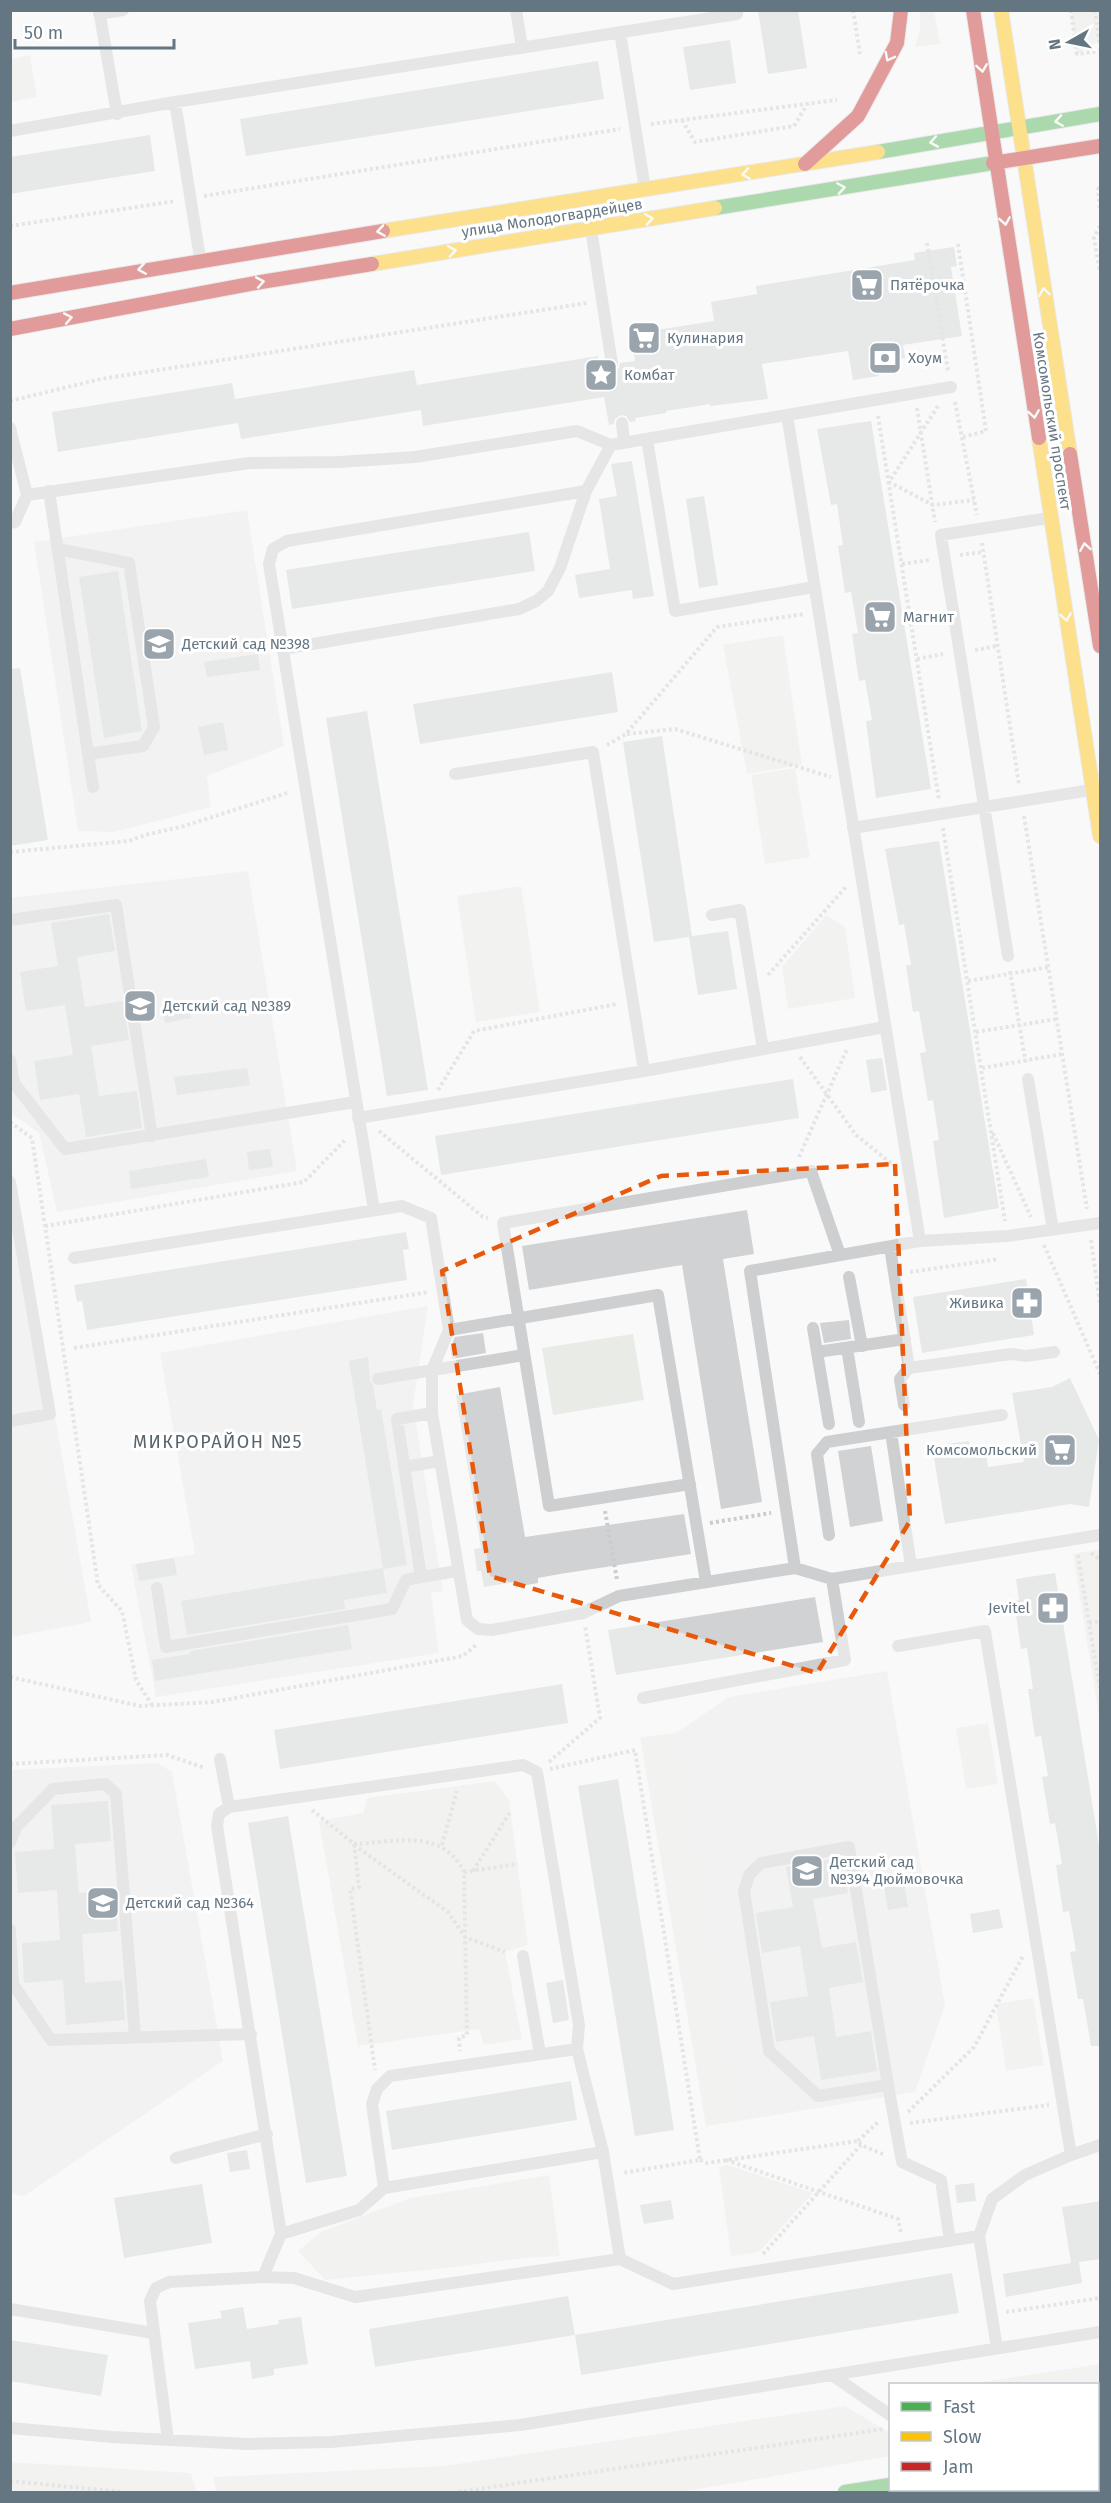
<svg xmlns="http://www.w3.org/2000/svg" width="1111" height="2503" font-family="'Fira Sans',sans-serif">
<rect width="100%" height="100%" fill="#f9f9f9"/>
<path fill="#e8e9e9" d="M247 510 284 746 207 776 211 807 114 832 78 831 34 542Z
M248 871 297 1171 57 1212 39 1133 11 1113 10 898Z
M10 1160 91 1622 11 1637H10Z
M428 1306 413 1405 443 1591 431 1593 439 1653 156 1697 131 1565 195 1554 160 1353Z
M887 1671 945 2005 915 2092 733 2122 670 1737 729 1697Z
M157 1763 172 1772 223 2061 24 2196 10 2193V1770Z
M1100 2471V2492H980L997 2490H1098V2472Z"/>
<path fill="#e8ebe6" d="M920 11H934L940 44 915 47 920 30Z
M1071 11H1100V40L1077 54Z
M30 55 37 97 11 102V59Z
M783 635 802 765 747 774 723 645Z
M795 768 810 857 765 864 751 775Z
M521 886 540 1012 476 1022 457 896Z
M826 915 845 927 855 998 788 1009 782 967Z
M633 1334 644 1400 553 1415 542 1348Z
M48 1438 79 1617 11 1629V1445Z
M1100 1549V1723L1073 1554Z
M988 1723 998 1784 966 1789 956 1728Z
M676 1733 738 2121 706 2126 640 1737Z
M495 1781 509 1800 528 1945 505 1952 522 2039 484 2045 479 2029 358 2046 319 1821 363 1813 367 1798Z
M1033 1998 1044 2065 1006 2071 996 2004Z
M728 2165 813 2193 759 2252 731 2256 719 2167Z
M549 2175 560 2256 525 2258 456 2267 325 2280 298 2251 321 2232 410 2198Z
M1100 2364V2422H1098V2384H970Z
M845 2406 890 2433V2456L682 2492H216L213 2477 444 2466Z
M10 2462 191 2473 196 2490 195 2492H11Z"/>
<path fill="#d0d2d3" d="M758 10H798L807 68 768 74Z
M730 40 736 83 690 90 683 47Z
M598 61 604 99 246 156 240 119Z
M150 135 155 171 10 194V157Z
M954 247 957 266 951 267 962 336 903 345 905 358 877 362 879 376 853 380 848 351 762 364 768 399 710 406V404L666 411V413L635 418 636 421 630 422 626 416 621 415 615 419 614 424 609 425 604 397 423 426 421 410 241 439 238 423 58 452 52 412 232 383 235 399 414 370 417 385 598 356 599 366H604L609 371 614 372 619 368 620 363 635 361 631 334 714 321 711 302 757 294 756 286 915 260 914 253Z
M871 421 931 789 876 798 866 721 872 720 865 680 859 681 852 634 858 633 851 592 845 593 838 546 843 545 837 504 831 505 817 429Z
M632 461 654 596 633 599 632 590 579 598 575 575 610 569 599 499 617 496 611 464Z
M704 496 718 585 699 588 686 499Z
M529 532 535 571 292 609 286 570Z
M118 571 142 731 104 738 79 577Z
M258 654 260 670 207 677 204 662Z
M20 668 48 840 10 846V669Z
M612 672 618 712 420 744 413 704Z
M367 711 428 1090 387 1096 326 718Z
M223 722 228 750 204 755 198 727Z
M662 736 692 936 728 931 737 989 698 995 689 937 654 942 623 742Z
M939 841 999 1208 944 1218 933 1141 939 1140 933 1100 928 1101 920 1053 926 1052 919 1011 913 1012 906 965H911L904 924 899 925 885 849Z
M109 914 115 951 77 957 85 1007 123 1001 129 1040 91 1046 99 1096 137 1091 142 1128 86 1137 79 1094 40 1100 34 1061 73 1055 65 1005 26 1011 20 972 58 966 51 923Z
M187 1000 191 1018 165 1023 161 1005Z
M882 1058 887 1090 871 1093 866 1060Z
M247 1068 250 1085 177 1095 174 1077Z
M793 1079 799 1118 441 1175 435 1136Z
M270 1149 273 1167 249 1170 247 1152Z
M206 1159 209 1177 131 1189 129 1171Z
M747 1210 754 1254 723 1259 762 1502 721 1509 682 1265 529 1290 522 1246Z
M406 1232 409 1249 403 1250 407 1280 87 1330 82 1301 77 1302 74 1285Z
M1026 1279 1034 1335 922 1353 913 1297Z
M849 1320 851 1339 824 1343 820 1323Z
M483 1333 486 1353 452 1359 450 1348 455 1337Z
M368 1357 370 1381 373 1385 377 1410 381 1409 407 1565 383 1569 387 1593 344 1600 345 1609 187 1635 181 1601 383 1568 349 1361Z
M1070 1378 1099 1440 1089 1507 1070 1504 945 1524 932 1446 969 1441 971 1456 986 1454 988 1467 1024 1462 1012 1393 1052 1387Z
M500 1387 525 1537 684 1514 691 1554 560 1574 538 1578V1583L516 1587 515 1582 484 1587 481 1571H477L474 1549 481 1548 456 1395Z
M871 1446 883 1521 850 1527 838 1451Z
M174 1558 177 1575 139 1581 136 1564Z
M1055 1573 1101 1858V2046H1091L1083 1999H1078L1070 1952 1076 1951 1069 1911 1063 1912 1056 1865 1062 1864 1055 1823 1050 1824 1042 1777 1048 1776 1041 1736 1035 1737 1028 1689H1033L1027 1648 1021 1649 1014 1601 1019 1600 1016 1579Z
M815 1597 823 1642 616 1675 608 1630Z
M348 1625 352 1649 155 1681 152 1660 190 1654V1651Z
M562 1684 568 1723 280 1769 274 1730Z
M618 1779 674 2130 635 2136 578 1786Z
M108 1801 111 1841 75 1844 79 1893 115 1890 118 1931 82 1934 85 1983 122 1980 125 2020 66 2025 63 1980 24 1983 22 1943 60 1940 57 1890 18 1893 15 1852 54 1849 51 1805Z
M288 1816 347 2176 306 2183 248 1823Z
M842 1857 848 1893 813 1899 822 1948 856 1942 863 1982 829 1988 836 2037 871 2031 877 2071 821 2080 814 2036 776 2042 770 2002 808 1996 800 1946 762 1953 756 1913 793 1907 786 1867Z
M903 1876 908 1907 888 1910 883 1879Z
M999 1909 1003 1928 973 1933 970 1914Z
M563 1980 569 2020 553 2023 546 1983Z
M571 2081 577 2120 392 2150 386 2111Z
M247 2150 250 2169 230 2172 227 2153Z
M974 2183 976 2201 957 2203 955 2185Z
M202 2184 212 2243 124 2258 114 2198Z
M671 2200 674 2219 644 2224 640 2205Z
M1101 2201V2259L1079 2262 1082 2283 1006 2297 1003 2274 1071 2263 1062 2207Z
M952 2273 959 2313 581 2375 575 2335Z
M568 2296 575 2335 375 2367 369 2329Z
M243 2307 247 2329 279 2324 278 2320 301 2317 308 2364 274 2369V2375L252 2379 250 2361 195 2369 188 2323 222 2318 220 2311Z
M10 2340 108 2355 101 2396 10 2381Z"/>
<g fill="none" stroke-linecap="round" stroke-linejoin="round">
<g stroke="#d5d6d7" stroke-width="16">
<path id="fast" d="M878 152 1100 114
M715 208 993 163
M845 2492 890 2485"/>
</g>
<g stroke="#d5d6d7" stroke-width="16">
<path id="slow" d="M1001 10 1070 454
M383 231 878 152
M372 264 715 208
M1039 438 1100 836
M1098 2450 1100 2449"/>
</g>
<g stroke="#d5d6d7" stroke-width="16">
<path id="jam" d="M973 10 1039 438
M993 163 1100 146
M805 164 858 116 897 43 901 10
M10 293 383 231
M10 329 261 282 372 264
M1070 454 1100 646"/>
</g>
<path stroke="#cbcccd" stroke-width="4" stroke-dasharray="3 3" stroke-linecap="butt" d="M853 10 860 54
M1071 10 1077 54 1100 51
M1095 10 1100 46
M682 120 695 142 794 126 808 103
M651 124 837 100
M1100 188 1098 189 1100 210
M204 196 620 129
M10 226 176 201
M1100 226 1094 238 1100 272
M927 243 948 371
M958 244 986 431 963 437
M10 401 101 379 587 303
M955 402 977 515
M938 406 889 482 933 505 974 500
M917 408 935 522
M878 416 939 800
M982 543 1019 785
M960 555 983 552
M902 564 929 560
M975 650 997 646
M917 659 943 654
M627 734 675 729 831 777
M607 745 626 734 717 627 804 614
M1024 816 1087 1209
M943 828 1005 1221
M10 852 129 841 145 835 184 826 290 792
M1010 971 1026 1064
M768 975 846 887
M968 981 1049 967
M976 1032 1057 1019
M800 1057 856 1135 892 1164
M982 1068 1063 1054
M438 1090 474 1031 617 1004
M10 1122 32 1138 98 1585 122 1611 136 1680 152 1705
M379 1131 483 1217 488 1218
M993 1133 1031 1217
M799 1157 847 1049
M45 1226 304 1182 346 1139
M1091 1240 1100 1304
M1044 1245 1100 1374
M910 1272 999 1259
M74 1348 429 1292
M605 1511 617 1580
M710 1523 771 1513
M1091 1553 1100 1559
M1078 1555 1100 1690
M1089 1623 1100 1621
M10 1677 140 1706 213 1702 463 1656 476 1645
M549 1762 600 1718 585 1626
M10 1764 167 1755 205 1768
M550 1769 635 1750 700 2160 623 2173
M312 1810 354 1844C395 1842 443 1828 464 1872L467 2035 459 2038 460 2051
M354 1844 359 1887 350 1889 375 2070
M354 1845 448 1912 465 1937 505 1952
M442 1845 457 1791
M473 1871 511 1811
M464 1872 518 1864
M908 2112 974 2047 1023 1956
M910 2123 1049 2105
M858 2141 879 2121
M700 2160 707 2163 858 2141 861 2145 885 2155
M726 2160 898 2219 901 2233
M763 2254 861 2145
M1006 2312 1100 2298
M1098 2392 1100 2391
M10 2481 124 2492
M458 2492 884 2429
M991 2492 1009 2490"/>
<path stroke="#cecfd0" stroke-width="12" d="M99 10 117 114
M516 10 522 47
M99 14 123 10
M620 32 645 189
M175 102 200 258
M10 131 175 102 737 14 736 10
M591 229 612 364
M787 415 951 387
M622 423 624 443
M10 428 27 495
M647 439 675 611 814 587
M49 491 93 787
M10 523 15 522 27 495 249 463 339 462 415 457 577 431 611 445 787 415 920 1241
M58 549 129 563 154 727 143 746 88 754
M283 649 519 609 536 601 548 591 560 568 586 491 611 445
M455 774 593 752 644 1071
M853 828 1091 790
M712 915 740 910 763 1049
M10 920 116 905 152 1136
M1008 956 941 535 1049 518
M10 1060 14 1083 65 1149 355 1102
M1028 1079 1053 1230
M358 1118 644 1071 885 1027
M10 1182 50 1414 10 1421
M374 1210 269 564 273 549 287 541 586 491
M890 1247 909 1368 1011 1354 1026 1356 1054 1352
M74 1258 402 1206 431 1218 449 1330
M849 1277 862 1346
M813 1328 829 1424
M847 1348 859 1422
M817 1352 905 1339
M378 1379 524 1355
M904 1405 900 1379 909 1368
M404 1467 440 1461
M690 1484 549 1506 503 1223 811 1171 840 1255
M829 1535 817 1454 827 1442 891 1432
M911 1566 891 1432 1002 1415
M795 1568 750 1271 920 1241 1007 1236 1100 1223
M421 1577 457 1571
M706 1582 658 1295 449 1330 432 1370V1413L467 1620 478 1629 492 1630 583 1613 619 1596 795 1568 832 1579 1100 1535
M157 1588 166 1647 392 1609 406 1580 421 1577 397 1419 432 1413
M898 1646 985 1631 1071 2155 1025 2175 992 2199 979 2236
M643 1698 845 1660 832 1579
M220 1759 229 1807
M10 1842 17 1826 53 1789 105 1784 116 1794 135 2037
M10 1929 13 1984 51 2040 251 2034
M523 1956 540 2054
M888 2085 849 1847 761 1863 749 1875 744 1891 769 2051 818 2096 888 2085 902 2162 941 2180 950 2241
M1071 2155 1100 2145
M176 2158 267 2134
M384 2188 603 2152
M281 2234 359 2210 384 2188 372 2104 377 2089 390 2076 577 2049 603 2152 620 2259
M263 2277 294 2278 355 2297 620 2259 673 2284 979 2236 997 2348
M10 2309 153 2333
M832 2375 890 2415
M10 2428 112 2437 247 2444 331 2442 520 2425 1100 2332
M168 2440 150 2301 156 2288 169 2282 263 2277 281 2234 217 1826 219 1814 229 1807 523 1765 537 1772 579 2025 577 2049"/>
<use href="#fast" stroke="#4caf50" stroke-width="14"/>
<use href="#slow" stroke="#ffc107" stroke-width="14"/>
<use href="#jam" stroke="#c62828" stroke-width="14"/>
</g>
<defs><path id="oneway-chevron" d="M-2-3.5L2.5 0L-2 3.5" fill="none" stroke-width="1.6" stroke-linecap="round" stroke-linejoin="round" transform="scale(1.5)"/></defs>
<g stroke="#f6fbf6">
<use href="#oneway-chevron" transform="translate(889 57) rotate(118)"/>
<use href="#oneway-chevron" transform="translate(982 68) rotate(81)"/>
<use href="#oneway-chevron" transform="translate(1059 121) rotate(171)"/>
<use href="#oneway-chevron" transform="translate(934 142) rotate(170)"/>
<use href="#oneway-chevron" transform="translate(746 174) rotate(171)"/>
<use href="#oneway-chevron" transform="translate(841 188) rotate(-9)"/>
<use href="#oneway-chevron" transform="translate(649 219) rotate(-9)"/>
<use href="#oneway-chevron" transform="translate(1005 221) rotate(81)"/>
<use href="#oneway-chevron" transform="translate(381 231) rotate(171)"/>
<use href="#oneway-chevron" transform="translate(452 251) rotate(-9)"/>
<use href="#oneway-chevron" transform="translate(142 269) rotate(171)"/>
<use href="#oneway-chevron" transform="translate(260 282) rotate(-10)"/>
<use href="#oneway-chevron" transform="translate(1044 292) rotate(-99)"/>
<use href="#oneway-chevron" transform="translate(68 318) rotate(-11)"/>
<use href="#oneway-chevron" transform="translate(1034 414) rotate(81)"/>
<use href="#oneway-chevron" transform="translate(1085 547) rotate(-99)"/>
<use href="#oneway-chevron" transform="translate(1066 617) rotate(81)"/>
</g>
<path d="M0 0H1111V2503H0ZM895 1164 910 1521 817 1673 490 1576 442 1271 661 1176Z" fill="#f9f9f9" fill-opacity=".55" fill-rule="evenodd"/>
<path fill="none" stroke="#e8590c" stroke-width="4.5" stroke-dasharray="12 8" stroke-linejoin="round" d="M895 1164 910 1521 817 1673 490 1576 442 1271 661 1176Z"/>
<defs>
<g id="supermarket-square" transform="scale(1.725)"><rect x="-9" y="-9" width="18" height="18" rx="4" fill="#99a4ac" stroke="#fff"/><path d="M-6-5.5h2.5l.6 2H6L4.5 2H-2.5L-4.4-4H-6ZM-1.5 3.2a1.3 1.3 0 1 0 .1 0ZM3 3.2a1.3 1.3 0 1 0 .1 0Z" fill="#fff"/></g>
<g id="bank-square" transform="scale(1.725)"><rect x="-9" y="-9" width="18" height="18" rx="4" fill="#99a4ac" stroke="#fff"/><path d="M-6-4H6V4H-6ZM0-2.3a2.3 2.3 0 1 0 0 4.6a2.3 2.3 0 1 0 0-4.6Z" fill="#fff"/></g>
<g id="sight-square" transform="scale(1.725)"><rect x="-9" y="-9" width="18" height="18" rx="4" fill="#99a4ac" stroke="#fff"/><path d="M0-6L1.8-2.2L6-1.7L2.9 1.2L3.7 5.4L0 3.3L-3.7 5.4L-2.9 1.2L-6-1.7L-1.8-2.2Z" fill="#fff"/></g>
<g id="school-square" transform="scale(1.725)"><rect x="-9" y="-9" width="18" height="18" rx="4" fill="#99a4ac" stroke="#fff"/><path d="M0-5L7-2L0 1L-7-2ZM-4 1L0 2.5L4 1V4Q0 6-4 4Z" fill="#fff"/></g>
<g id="pharmacy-square" transform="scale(1.725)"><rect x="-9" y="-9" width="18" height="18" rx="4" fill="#99a4ac" stroke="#fff"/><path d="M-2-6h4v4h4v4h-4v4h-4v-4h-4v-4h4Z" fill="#fff"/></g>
</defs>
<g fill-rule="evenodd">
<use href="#supermarket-square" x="867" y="285"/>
<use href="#supermarket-square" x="644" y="338"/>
<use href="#bank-square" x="885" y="358"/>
<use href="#sight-square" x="601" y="375"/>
<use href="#supermarket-square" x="880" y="617"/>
<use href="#school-square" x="159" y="644"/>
<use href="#school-square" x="140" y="1006"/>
<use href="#pharmacy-square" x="1027" y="1303"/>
<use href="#supermarket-square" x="1060" y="1450"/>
<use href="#pharmacy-square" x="1053" y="1608"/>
<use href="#school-square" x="807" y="1871"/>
<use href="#school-square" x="103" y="1903"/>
</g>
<g text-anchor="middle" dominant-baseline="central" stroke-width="6" stroke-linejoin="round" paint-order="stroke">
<g font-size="15" fill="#657683" stroke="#fff">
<text transform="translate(552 218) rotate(-9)">улица Молодогвардейцев</text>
<text transform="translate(1052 421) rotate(81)">Комсомольский проспект</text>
</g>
<g font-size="15" fill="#657683" stroke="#fff" text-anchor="start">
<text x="890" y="285">Пятёрочка</text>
<text x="667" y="338">Кулинария</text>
<text x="908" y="358">Хоум</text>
<text x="624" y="375">Комбат</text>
<text x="903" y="617">Магнит</text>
<text x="182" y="644">Детский сад №398</text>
<text x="163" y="1006">Детский сад №389</text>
<text x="1004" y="1303" text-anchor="end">Живика</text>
<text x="1037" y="1450" text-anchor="end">Комсомольский</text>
<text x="1030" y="1608" text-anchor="end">Jevitel</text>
<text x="830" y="1862">Детский сад<tspan x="830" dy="17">№394 Дюймовочка</tspan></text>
<text x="126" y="1903">Детский сад №364</text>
</g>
<g font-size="18" letter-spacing="1.5" fill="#57646e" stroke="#fff">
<text x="218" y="1442">МИКРОРАЙОН №5</text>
</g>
</g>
<rect width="1111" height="2503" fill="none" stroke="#657683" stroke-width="24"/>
<rect x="889" y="2383" width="210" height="108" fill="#ffffff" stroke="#c1c8cd" stroke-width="1.5"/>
<rect x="901" y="2402" width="30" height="9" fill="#4caf50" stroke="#c1c8cd" stroke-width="1.5"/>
<text x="943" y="2413" font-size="18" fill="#657683">Fast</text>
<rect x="901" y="2432" width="30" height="9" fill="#ffc107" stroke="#c1c8cd" stroke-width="1.5"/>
<text x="943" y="2443" font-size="18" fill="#657683">Slow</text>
<rect x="901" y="2462" width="30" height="9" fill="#c62828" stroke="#c1c8cd" stroke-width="1.5"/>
<text x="943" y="2473" font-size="18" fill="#657683">Jam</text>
<g transform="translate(1069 42) rotate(261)" stroke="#ffffff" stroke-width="4.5" paint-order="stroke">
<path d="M0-4.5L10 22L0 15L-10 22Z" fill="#657683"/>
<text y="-9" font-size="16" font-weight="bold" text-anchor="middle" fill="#657683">N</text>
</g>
<path d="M15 39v9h159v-9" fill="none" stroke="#657683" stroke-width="3"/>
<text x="24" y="39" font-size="18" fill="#657683" stroke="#ffffff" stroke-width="4.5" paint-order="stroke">50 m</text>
</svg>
